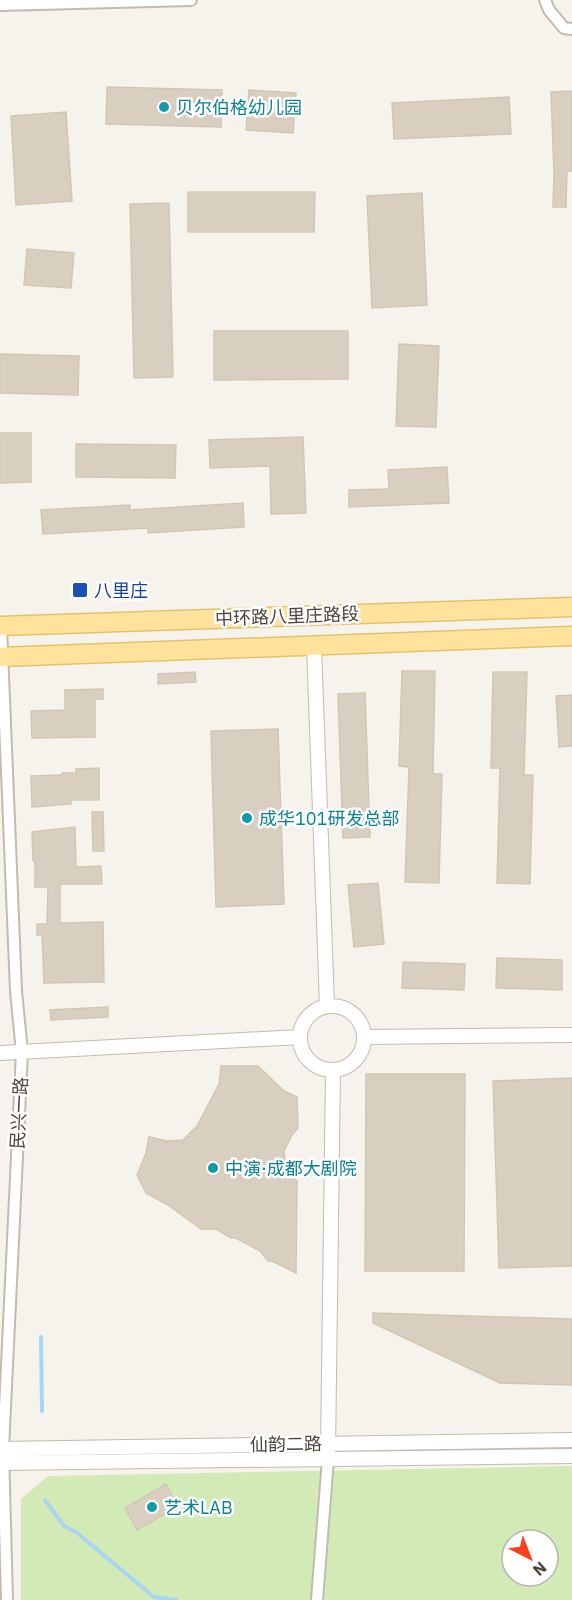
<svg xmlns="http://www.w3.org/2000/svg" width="572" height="1600" font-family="'IBM Plex Sans','Noto Sans SC',sans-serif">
<rect width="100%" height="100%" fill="#f6f3ec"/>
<path fill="#d2eab5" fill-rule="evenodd" d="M572 1466V1600H21V1499L48 1476ZM512 1540H548V1576H512Z"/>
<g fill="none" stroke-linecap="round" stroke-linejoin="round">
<path stroke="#a9d4f2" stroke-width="4" d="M41 1337 42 1411
M45 1500 64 1526 76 1532 154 1597 176 1600"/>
</g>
<path fill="#d8cfc1" stroke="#d3c7b4" stroke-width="1.5" d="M107 87 222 90 221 127 106 124Z
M249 90 296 93 293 133 246 130Z
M572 91V171H567L566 207H553L554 172 551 92Z
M509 97 511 134 394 139 392 103Z
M66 112 72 201 16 205 11 116Z
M188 192H315L314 232H188Z
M422 193 427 305 372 308 367 196Z
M169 203 173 377 134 378 130 204Z
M27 249 74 253 71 288 24 285Z
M214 331H348V379L214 380Z
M399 344 439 346 436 427 396 426Z
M0 354 79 356 78 395 0 393Z
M0 433H31V482L0 483Z
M303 437 306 513 271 514 270 466 210 468 209 440Z
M76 444 176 445 175 478 76 477Z
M447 467 449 503 349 507V490L389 489 388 470Z
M243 503 244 527 148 533V528L43 534 41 510 130 505V510Z
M402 671H435L433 774H442L439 883 405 882 409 767 399 766Z
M195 672 196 682 158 684V674Z
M493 672H527L524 775H533L530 884 497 883 500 768H491Z
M103 689V699H95V737L32 738 31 711 65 710V690Z
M365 693 370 837 343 838 338 694Z
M572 695V746L559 747 556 696Z
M278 729 284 904 216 907 211 731Z
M99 768V800H71V804L32 807 31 776 62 775V773H76V769Z
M92 812H103L104 851H93Z
M75 827 76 867 101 866 102 884H60V923L103 922 104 982 44 983 42 935H37V924H47L48 887H35V861H33L32 832Z
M378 883 384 944 354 947 348 885Z
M497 958 562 960V990L496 988Z
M403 962 465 964 464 990 402 988Z
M108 1007V1017L51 1020 50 1010Z
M221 1066H258L284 1091 297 1097 298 1128 292 1135 284 1151 286 1169 297 1181 296 1273 274 1262 268 1261 260 1251 236 1238H231L216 1229H201L168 1205 146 1193 137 1175 146 1153 149 1137 167 1141 183 1140 197 1126 219 1084Z
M366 1074H465L464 1271H365Z
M572 1078V1266L499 1268 493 1081Z
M373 1313 572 1319V1385L500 1383 373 1323Z
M166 1484 178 1506 137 1530 125 1508Z"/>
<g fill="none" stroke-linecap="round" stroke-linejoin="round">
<g stroke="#c2bbae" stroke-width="14">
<path id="minor" d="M545 0 549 10 564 28 572 29
M0 5 191 0
M1 626 16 991 22 1052 3 1449 7 1600
M317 1600 328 1459"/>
</g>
<g stroke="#c2bbae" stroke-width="16">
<path id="tertiary" d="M314 645 327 1006
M300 1038a32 32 0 1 1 64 0a32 32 0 1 1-64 0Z
M364 1037 572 1035
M0 1053 300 1037
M0 1449 572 1440
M328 1452 333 1070
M0 1463 572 1456"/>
</g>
<g stroke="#e6c16a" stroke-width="21">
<path id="primary" d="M0 626 572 607
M0 657 572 636"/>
</g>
<use href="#minor" stroke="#fff" stroke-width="10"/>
<use href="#tertiary" stroke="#fff" stroke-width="14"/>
<use href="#primary" stroke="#ffe39c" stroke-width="18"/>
</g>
<g fill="#0f9aa8" stroke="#fff" stroke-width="2">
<circle cx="164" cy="107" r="6"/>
<circle cx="247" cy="818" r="6"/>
<circle cx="213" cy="1168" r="6"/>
<circle cx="152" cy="1507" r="6"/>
</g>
<rect fill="#1a4fb4" stroke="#fff" stroke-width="2" x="72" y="582" width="16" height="16" rx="3"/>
<g text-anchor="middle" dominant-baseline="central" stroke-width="5" stroke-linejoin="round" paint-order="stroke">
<g font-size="18" fill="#0d838f" stroke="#fff" text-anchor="start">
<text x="176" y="107">贝尔伯格幼儿园</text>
<text x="259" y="818">成华101研发总部</text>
<text x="225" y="1168">中演·成都大剧院</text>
<text x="164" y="1507">艺术LAB</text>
</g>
<g font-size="18" fill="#164399" stroke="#fff" text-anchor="start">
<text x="94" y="590">八里庄</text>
</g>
<g font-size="18" fill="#4b4439" stroke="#fff">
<text transform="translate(287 616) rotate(-2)">中环路八里庄路段</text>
<text transform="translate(19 1113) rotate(-87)">民兴一路</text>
<text transform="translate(286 1444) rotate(-1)">仙韵二路</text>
</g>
</g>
<g transform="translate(530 1558) rotate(138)"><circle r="28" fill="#ffffff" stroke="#b7b4b0" stroke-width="1.5"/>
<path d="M0-4.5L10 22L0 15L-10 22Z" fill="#fc3f1d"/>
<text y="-9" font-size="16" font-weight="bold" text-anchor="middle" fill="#4b4439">N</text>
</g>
</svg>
